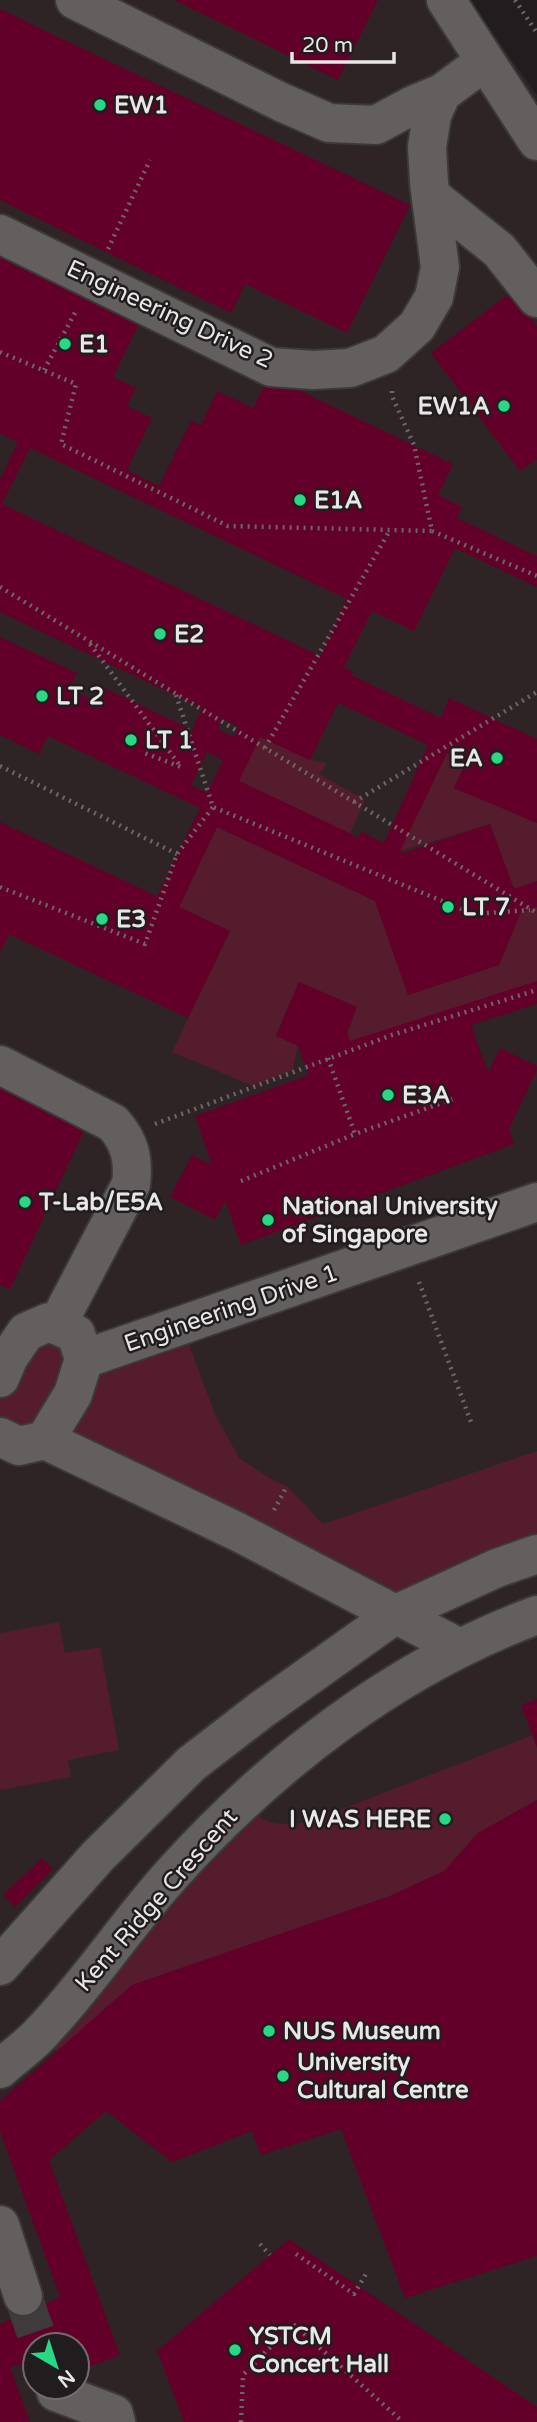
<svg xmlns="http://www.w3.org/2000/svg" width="537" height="2422" font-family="'Varela Round',sans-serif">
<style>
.built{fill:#2e2426;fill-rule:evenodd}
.green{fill:#541c2c}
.building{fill:#630029;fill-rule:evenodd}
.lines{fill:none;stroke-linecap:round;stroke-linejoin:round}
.minor-tunnel{stroke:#3f3b3c;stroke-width:38;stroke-dasharray:38 19;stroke-linecap:butt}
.minor-casing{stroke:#3b3939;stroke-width:42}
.path{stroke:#6b6768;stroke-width:4.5;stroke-dasharray:2 5;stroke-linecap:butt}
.minor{stroke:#635f5f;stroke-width:38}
.poi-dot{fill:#28d885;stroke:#211d1e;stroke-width:2.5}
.labels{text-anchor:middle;stroke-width:5;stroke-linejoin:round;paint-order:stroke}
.poi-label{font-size:24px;font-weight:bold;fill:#e9e6e7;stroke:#211d1e;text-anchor:start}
.street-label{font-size:24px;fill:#e9e6e7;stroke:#211d1e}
</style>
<rect width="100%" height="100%" fill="#211d1e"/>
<!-- built -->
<path class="built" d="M0 0H469L537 95V2422H0ZM35 2345H77V2387H35Z"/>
<!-- green -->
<g class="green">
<polygon points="260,737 310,760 327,763 319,774 365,800 350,834 239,781"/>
<polygon points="447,753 466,762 454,788 537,823 537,881 514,889 490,824 400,851"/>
<polygon points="217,827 375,901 408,995 499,965 521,912 537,907 537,983 350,1041 347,1033 357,1007 299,982 276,1035 298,1046 293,1070 253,1086 172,1052 230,931 179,907"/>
<polygon points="195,1320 190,1347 214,1412 239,1458 276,1482 287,1486 323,1524 537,1451 537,1554 396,1614 0,1437 0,1378 26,1332 84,1358"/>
<polygon points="59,1622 65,1653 100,1647 119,1750 68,1760 71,1777 0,1790 0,1633"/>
<path d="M533 1735 537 1748V1800L478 1833 444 1871 390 1896 132 1985 57 2052 40 2035 252 1810C270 1829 287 1824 309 1822Z"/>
</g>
<!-- building -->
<g class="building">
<polygon points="174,0 378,0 338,80"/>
<polygon points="0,9 410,205 347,333 245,284 231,313 0,200"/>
<path d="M0 242 145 311 113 377 136 388 127 406 152 418 127 470 159 486 191 421 201 425 217 391 253 408 269 376 453 464 438 495 462 507 457 518 537 556V587L455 548 414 631 372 611 344 667 353 672 351 675 441 718 449 698 537 739V823L454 788 466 762 447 753 400 851 403 853 490 824 514 889 537 881V907L521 912 499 965 408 995 375 901 217 827 179 907 230 931 188 1018 9 934 0 953V822L157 896 200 808 48 736 39 754 0 735V637L77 673 69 689 98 703 105 688 188 728 186 730 191 733 202 708 0 612V479L18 442 0 434ZM30 448 347 599 320 656 2 504ZM338 703 428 745 384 843 362 832 358 837 239 781 260 737 310 760ZM222 718 239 727 234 737 218 729ZM207 752 223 760 207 793 191 785Z"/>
<polygon points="511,292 537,326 537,459 520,471 431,353"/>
<polygon points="537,981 537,1004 471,1025 488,1072 500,1048 537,1066 537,1070 509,1129 514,1144 241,1245 225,1201 215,1220 170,1197 192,1155 212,1165 195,1116 309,1075 298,1046 276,1036 299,982 357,1007 347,1033 350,1041"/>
<polygon points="0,1079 89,1120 10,1289 0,1285"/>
<polygon points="537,1699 537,1747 521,1705"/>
<polygon points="537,1800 537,2256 405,2298 341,2129 261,2155 252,2131 172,2162 106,2111 49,2160 120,2355 86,2368 80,2351 77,2351 77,2345 35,2345 35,2361 10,2367 30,2422 0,2422 0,2324 60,2297 0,2131 0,2101 132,1985 390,1896 444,1871 478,1833"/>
<polygon points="42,1858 53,1869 15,1907 3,1895"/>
<polygon points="289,2239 537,2407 537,2422 184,2422 157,2351"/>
</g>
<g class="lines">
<!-- minor-tunnel -->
<polyline class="minor-tunnel" points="23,2296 40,2345"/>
<!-- minor casing -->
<g class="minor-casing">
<g id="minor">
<polyline points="75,0 281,102 329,123 376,125 413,105 442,93"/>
<polyline points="446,0 537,141"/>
<polyline points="431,196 499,250 537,298"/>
<polyline points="0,234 271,367 313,370 350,368 386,354 417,326 434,297 440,267 429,183 427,147 432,115 442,93 484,62"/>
<path d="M0 1065 113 1123C130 1142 134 1159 131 1184L57 1325"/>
<polyline points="84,1359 537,1202"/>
<polyline points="0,1378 9,1357 26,1332 49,1322 76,1334 84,1359 73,1394 45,1440 19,1446 0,1437"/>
<polyline points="45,1440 238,1532 460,1648"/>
<polyline points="0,1966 98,1856 191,1764 261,1710 396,1614 497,1568 537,1554"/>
<path d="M0 2069C13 2057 28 2047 40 2034 88 1984 126 1925 172 1874 272 1763 396 1667 537 1615"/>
<polyline points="0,2225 23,2296"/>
<polyline points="56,2392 114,2414 116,2422"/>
</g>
</g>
<!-- path -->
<g class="path">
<polyline points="515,0 537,33"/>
<polyline points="108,249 150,160"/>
<polyline points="0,352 76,384 61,444 228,526 432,531 414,445 392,396 392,389"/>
<polyline points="44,370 77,309"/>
<polyline points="432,531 537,576"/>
<polyline points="0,587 537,913"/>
<polyline points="90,644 181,767 142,752"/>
<polyline points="176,695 213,807 474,914 530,910"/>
<polyline points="265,748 390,530"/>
<polyline points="0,766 177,854"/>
<polyline points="354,802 537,692"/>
<polyline points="0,887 145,944 177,854 213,807"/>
<polyline points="328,1058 355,1134 453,1099"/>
<polyline points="155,1124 392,1035 537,990"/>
<polyline points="241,1181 355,1134"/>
<polyline points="419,1282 471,1422"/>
<polyline points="274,1510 287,1486"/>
<polyline points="260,2244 270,2255"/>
<polyline points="296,2254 354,2294 366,2274"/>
<polyline points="241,2422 243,2375 293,2324 403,2422"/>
</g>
<!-- minor -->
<use href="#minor" class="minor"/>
</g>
<!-- markers -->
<g class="poi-dot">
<circle cx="100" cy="105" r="7"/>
<circle cx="65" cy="344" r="7"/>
<circle cx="504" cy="406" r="7"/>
<circle cx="300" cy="500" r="7"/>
<circle cx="160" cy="634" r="7"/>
<circle cx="42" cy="696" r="7"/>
<circle cx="131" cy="740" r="7"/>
<circle cx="497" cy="758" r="7"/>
<circle cx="448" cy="907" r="7"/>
<circle cx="102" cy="919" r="7"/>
<circle cx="388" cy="1095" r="7"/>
<circle cx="25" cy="1202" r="7"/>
<circle cx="268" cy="1220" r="7"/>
<circle cx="445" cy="1819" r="7"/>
<circle cx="269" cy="2031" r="7"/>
<circle cx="283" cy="2076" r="7"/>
<circle cx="235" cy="2350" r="7"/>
</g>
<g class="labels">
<!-- poi labels -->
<g class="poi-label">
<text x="114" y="113">EW1</text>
<text x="79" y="352">E1</text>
<text x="490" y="414" text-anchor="end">EW1A</text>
<text x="314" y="508">E1A</text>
<text x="174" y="642">E2</text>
<text x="56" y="704">LT 2</text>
<text x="145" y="748">LT 1</text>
<text x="483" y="766" text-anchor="end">EA</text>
<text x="462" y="915">LT 7</text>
<text x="116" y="927">E3</text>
<text x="402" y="1103">E3A</text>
<text x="39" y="1210">T-Lab/E5A</text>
<text x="282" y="1214">National University<tspan x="282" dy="28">of Singapore</tspan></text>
<text x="431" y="1827" text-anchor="end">I WAS HERE</text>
<text x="283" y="2039">NUS Museum</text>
<text x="297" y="2070">University<tspan x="297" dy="28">Cultural Centre</tspan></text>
<text x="249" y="2344">YSTCM<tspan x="249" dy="28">Concert Hall</tspan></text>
</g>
<!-- street labels -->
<g class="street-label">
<text transform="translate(170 314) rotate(25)" y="8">Engineering Drive 2</text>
<text transform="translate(231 1308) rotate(-19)" y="8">Engineering Drive 1</text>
<text transform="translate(156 1900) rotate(-49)" y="8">Kent Ridge Crescent</text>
</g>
</g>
<!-- north arrow -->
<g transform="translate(56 2366) rotate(141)"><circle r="33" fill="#211d1e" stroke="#716d6e" stroke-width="2"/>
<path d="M0-5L12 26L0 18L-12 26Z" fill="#28d885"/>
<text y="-10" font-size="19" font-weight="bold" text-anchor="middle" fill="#e9e6e7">N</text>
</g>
<!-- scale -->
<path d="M292 52v10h102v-10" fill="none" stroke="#e9e6e7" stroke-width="3.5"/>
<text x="302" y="52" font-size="21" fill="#e9e6e7" stroke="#211d1e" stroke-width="5" paint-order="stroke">20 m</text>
</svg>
